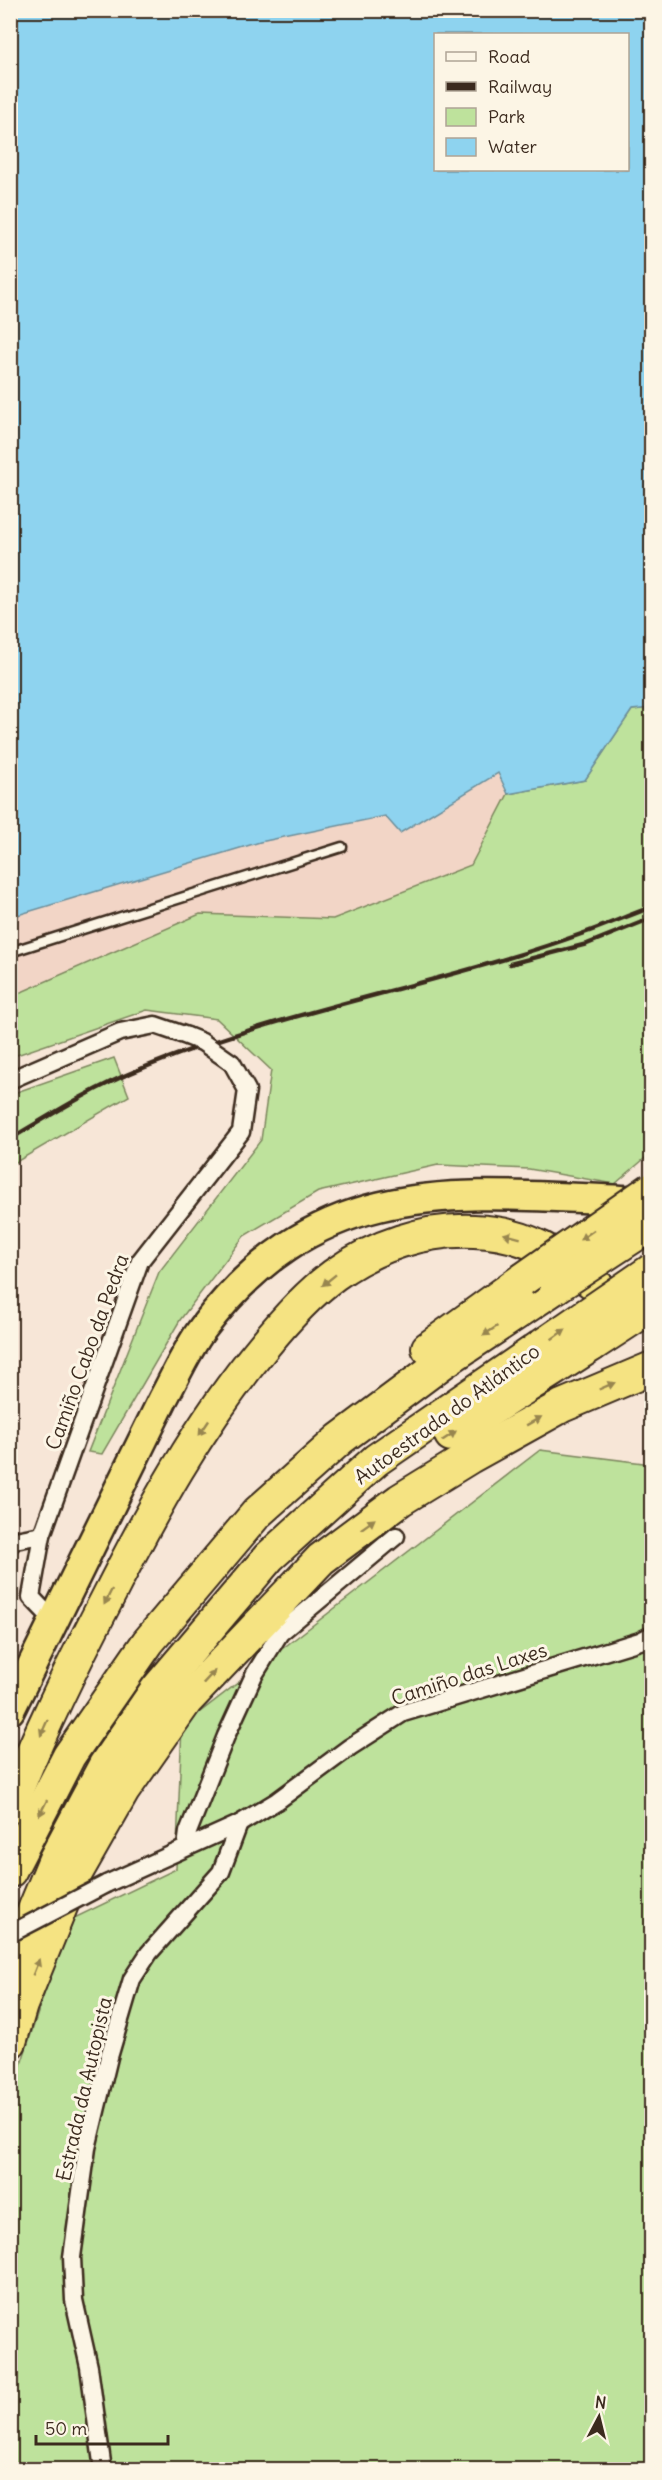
<svg xmlns="http://www.w3.org/2000/svg" width="662" height="2480" font-family="Delius,sans-serif">
<style>
.built{fill:#f2d5c6}
.green{fill:#bee29c;stroke:#7c865d;stroke-width:1.5}
.water{fill:#8ed3ef;stroke:#6d8f9b;stroke-width:1.5;fill-rule:evenodd}
.lines{fill:none;stroke-linecap:round;stroke-linejoin:round}
.service-casing{stroke:#3b2a1e;stroke-width:13}
.minor-casing{stroke:#3b2a1e;stroke-width:21}
.trunk-casing{stroke:#3b2a1e;stroke-width:33}
.motorway-casing{stroke:#3b2a1e;stroke-width:36}
.service{stroke:#fcf5e5;stroke-width:8}
.minor{stroke:#fcf5e5;stroke-width:16}
.trunk{stroke:#f5e382;stroke-width:28}
.motorway{stroke:#f5e382;stroke-width:32}
.rail{stroke:#3b2a1e;stroke-width:4.5}
.minor-bridge-casing{stroke:#3b2a1e;stroke-width:21;stroke-linecap:butt}
.motorway-bridge-casing{stroke:#3b2a1e;stroke-width:36;stroke-linecap:butt}
.minor-bridge{stroke:#fcf5e5;stroke-width:16}
.motorway-bridge{stroke:#f5e382;stroke-width:32}
.oneway{fill:#988650}
.labels{text-anchor:middle;stroke-width:6;stroke-linejoin:round;paint-order:stroke}
.street-label{font-size:20px;fill:#3b2a1e;stroke:#fcf5e5}
</style>
<rect width="100%" height="100%" fill="#f7e6d7"/>
<filter id="ink" filterUnits="userSpaceOnUse"><feTurbulence type="fractalNoise" baseFrequency=".0167" numOctaves="2"/><feDisplacementMap in="SourceGraphic" scale="12" xChannelSelector="R" yChannelSelector="G"/><feConvolveMatrix kernelMatrix="1 2 1 2 8 2 1 2 1" color-interpolation-filters="sRGB"/></filter>
<g filter="url(#ink)">
<!-- built -->
<polygon class="built" points="499,773 508,794 472,865 334,919 11,997 11,917 260,842 385,816 400,833"/>
<!-- green -->
<g class="green">
<polygon points="651,708 651,1153 615,1184 529,1169 438,1165 318,1192 244,1236 180,1320 102,1454 88,1452 159,1272 261,1140 271,1070 217,1019 147,1010 11,1057 10,997 200,914 333,919 471,865 508,794 585,780 632,710"/>
<polygon points="114,1058 129,1096 11,1165 11,1094"/>
<polygon points="540,1450 651,1464 651,2469 11,2470 11,2095 68,1921 176,1869 182,1726"/>
</g>
<!-- water -->
<path class="water" d="M11 10 651 11V708L632 710 585 780 508 794 498 773 400 833 385 816 260 842 11 917ZM436 34H628V170H436Z"/>
<g class="lines">
<!-- service casing -->
<g class="service-casing">
<polyline id="service" points="10,952 342,847"/>
</g>
<!-- minor casing -->
<g class="minor-casing">
<g id="minor">
<polyline points="10,1080 120,1032 155,1025 187,1036"/>
<polyline points="10,1545 15,1540 42,1535"/>
<polyline points="55,1622 31,1597 42,1535 140,1261 241,1132 247,1090 232,1063"/>
<polyline points="186,1847 188,1832 226,1736 254,1675 280,1633 396,1536"/>
<polyline points="106,1884 239,1824 277,1801 350,1747 403,1713 640,1641 652,1635"/>
<polyline points="103,2470 89,2367 74,2300 72,2257 87,2148 109,2057 132,1979 149,1953 221,1872 239,1824"/>
</g>
</g>
<!-- trunk casing -->
<g class="trunk-casing">
<path id="trunk" d="M10 1710 163 1399C176 1375 187 1349 203 1328 325 1166 470 1195 647 1201"/>
</g>
<!-- motorway casing -->
<g class="motorway-casing">
<g id="motorway">
<polyline points="428,1348 522,1280"/>
<polyline points="451,1435 592,1345"/>
<path d="M10 1807C37 1736 71 1668 106 1601 151 1512 199 1424 263 1347 284 1321 307 1295 334 1275 374 1246 424 1229 474 1231 529 1233 557 1255 598 1287 609 1295 621 1308 634 1312"/>
<polyline points="10,1871 69,1756 148,1642 257,1513 340,1439 442,1363 556,1287"/>
<polyline points="10,1968 55,1859 105,1765 157,1689 269,1557 376,1460 585,1316"/>
<polyline points="10,2042 21,2005 71,1882 123,1791 186,1701 321,1559 400,1500 470,1457 562,1406 652,1368"/>
</g>
</g>
<!-- service -->
<use href="#service" class="service"/>
<!-- minor -->
<use href="#minor" class="minor"/>
<!-- trunk -->
<use href="#trunk" class="trunk"/>
<!-- motorway -->
<use href="#motorway" class="motorway"/>
<!-- rail -->
<g class="rail">
<polyline points="510,964 587,944 652,918"/>
<path d="M10 1139C52 1114 93 1088 138 1070 282 1010 438 986 584 933 607 925 629 915 652 907"/>
</g>
<!-- minor-bridge casing -->
<g class="minor-bridge-casing">
<g id="minor-bridge">
<polyline points="187,1036 202,1042 232,1063"/>
<polyline points="10,1934 106,1884"/>
</g>
</g>
<!-- motorway-bridge casing -->
<g class="motorway-bridge-casing">
<g id="motorway-bridge">
<polyline points="522,1280 652,1189"/>
<polyline points="556,1287 652,1224"/>
<polyline points="585,1316 652,1270"/>
<polyline points="592,1345 652,1306"/>
</g>
</g>
<!-- minor-bridge -->
<use href="#minor-bridge" class="minor-bridge"/>
<!-- motorway-bridge -->
<use href="#motorway-bridge" class="motorway-bridge"/>
</g>
<!-- one-way arrows -->
<defs><path id="oneway-solid" d="M-6-.8H1V-3.2L6.5 0L1 3.2V.8H-6Z" transform="scale(1.5)"/></defs>
<g class="oneway">
<use href="#oneway-solid" transform="translate(587 1235) rotate(145)"/>
<use href="#oneway-solid" transform="translate(512 1236) rotate(-165)"/>
<use href="#oneway-solid" transform="translate(329 1280) rotate(141)"/>
<use href="#oneway-solid" transform="translate(490 1331) rotate(146)"/>
<use href="#oneway-solid" transform="translate(559 1334) rotate(-35)"/>
<use href="#oneway-solid" transform="translate(607 1386) rotate(-23)"/>
<use href="#oneway-solid" transform="translate(534 1421) rotate(-29)"/>
<use href="#oneway-solid" transform="translate(204 1428) rotate(124)"/>
<use href="#oneway-solid" transform="translate(449 1436) rotate(-34)"/>
<use href="#oneway-solid" transform="translate(368 1524) rotate(-36)"/>
<use href="#oneway-solid" transform="translate(108 1597) rotate(117)"/>
<use href="#oneway-solid" transform="translate(209 1677) rotate(-47)"/>
<use href="#oneway-solid" transform="translate(44 1728) rotate(114)"/>
<use href="#oneway-solid" transform="translate(43 1808) rotate(117)"/>
<use href="#oneway-solid" transform="translate(36 1967) rotate(-68)"/>
</g>
</g>
<g class="labels">
<!-- street labels -->
<g class="street-label">
<text transform="translate(87 1352) rotate(-70)" y="7">Camiño Cabo da Pedra</text>
<text transform="translate(447 1414) rotate(-36)" y="7">Autoestrada do Atlántico</text>
<text transform="translate(469 1674) rotate(-18)" y="7">Camiño das Laxes</text>
<text transform="translate(84 2089) rotate(-77)" y="7">Estrada da Autopista</text>
</g>
</g>
<!-- margin -->
<rect width="662" height="2480" fill="none" stroke="#fcf5e5" stroke-width="36"/>
<rect x="18" y="18" width="626" height="2444" fill="none" stroke="#3b2a1e" stroke-width="2" filter="url(#ink)"/>
<!-- legend -->
<rect x="434" y="33" width="195" height="138" fill="#fcf5e5" stroke="#afa495" stroke-width="1.5"/>
<rect x="446" y="52" width="30" height="9" fill="#fcf5e5" stroke="#afa495" stroke-width="1.5"/>
<text x="488" y="63" font-size="18" fill="#3b2a1e">Road</text>
<rect x="446" y="82" width="30" height="9" fill="#3b2a1e" stroke="#afa495" stroke-width="1.5"/>
<text x="488" y="93" font-size="18" fill="#3b2a1e">Railway</text>
<rect x="446" y="108" width="30" height="18" fill="#bee29c" stroke="#afa495" stroke-width="1.5"/>
<text x="488" y="123" font-size="18" fill="#3b2a1e">Park</text>
<rect x="446" y="138" width="30" height="18" fill="#8ed3ef" stroke="#afa495" stroke-width="1.5"/>
<text x="488" y="153" font-size="18" fill="#3b2a1e">Water</text>
<!-- north arrow -->
<g transform="translate(599 2417) rotate(7)" stroke="#fcf5e5" stroke-width="4.5" paint-order="stroke">
<path d="M0-4.5L10 22L0 15L-10 22Z" fill="#3b2a1e"/>
<text y="-9" font-size="16" font-weight="bold" text-anchor="middle" fill="#3b2a1e">N</text>
</g>
<!-- scale -->
<path d="M36 2435v9h132v-9" fill="none" stroke="#3b2a1e" stroke-width="3"/>
<text x="45" y="2435" font-size="18" fill="#3b2a1e" stroke="#fcf5e5" stroke-width="4.5" paint-order="stroke">50 m</text>
</svg>
